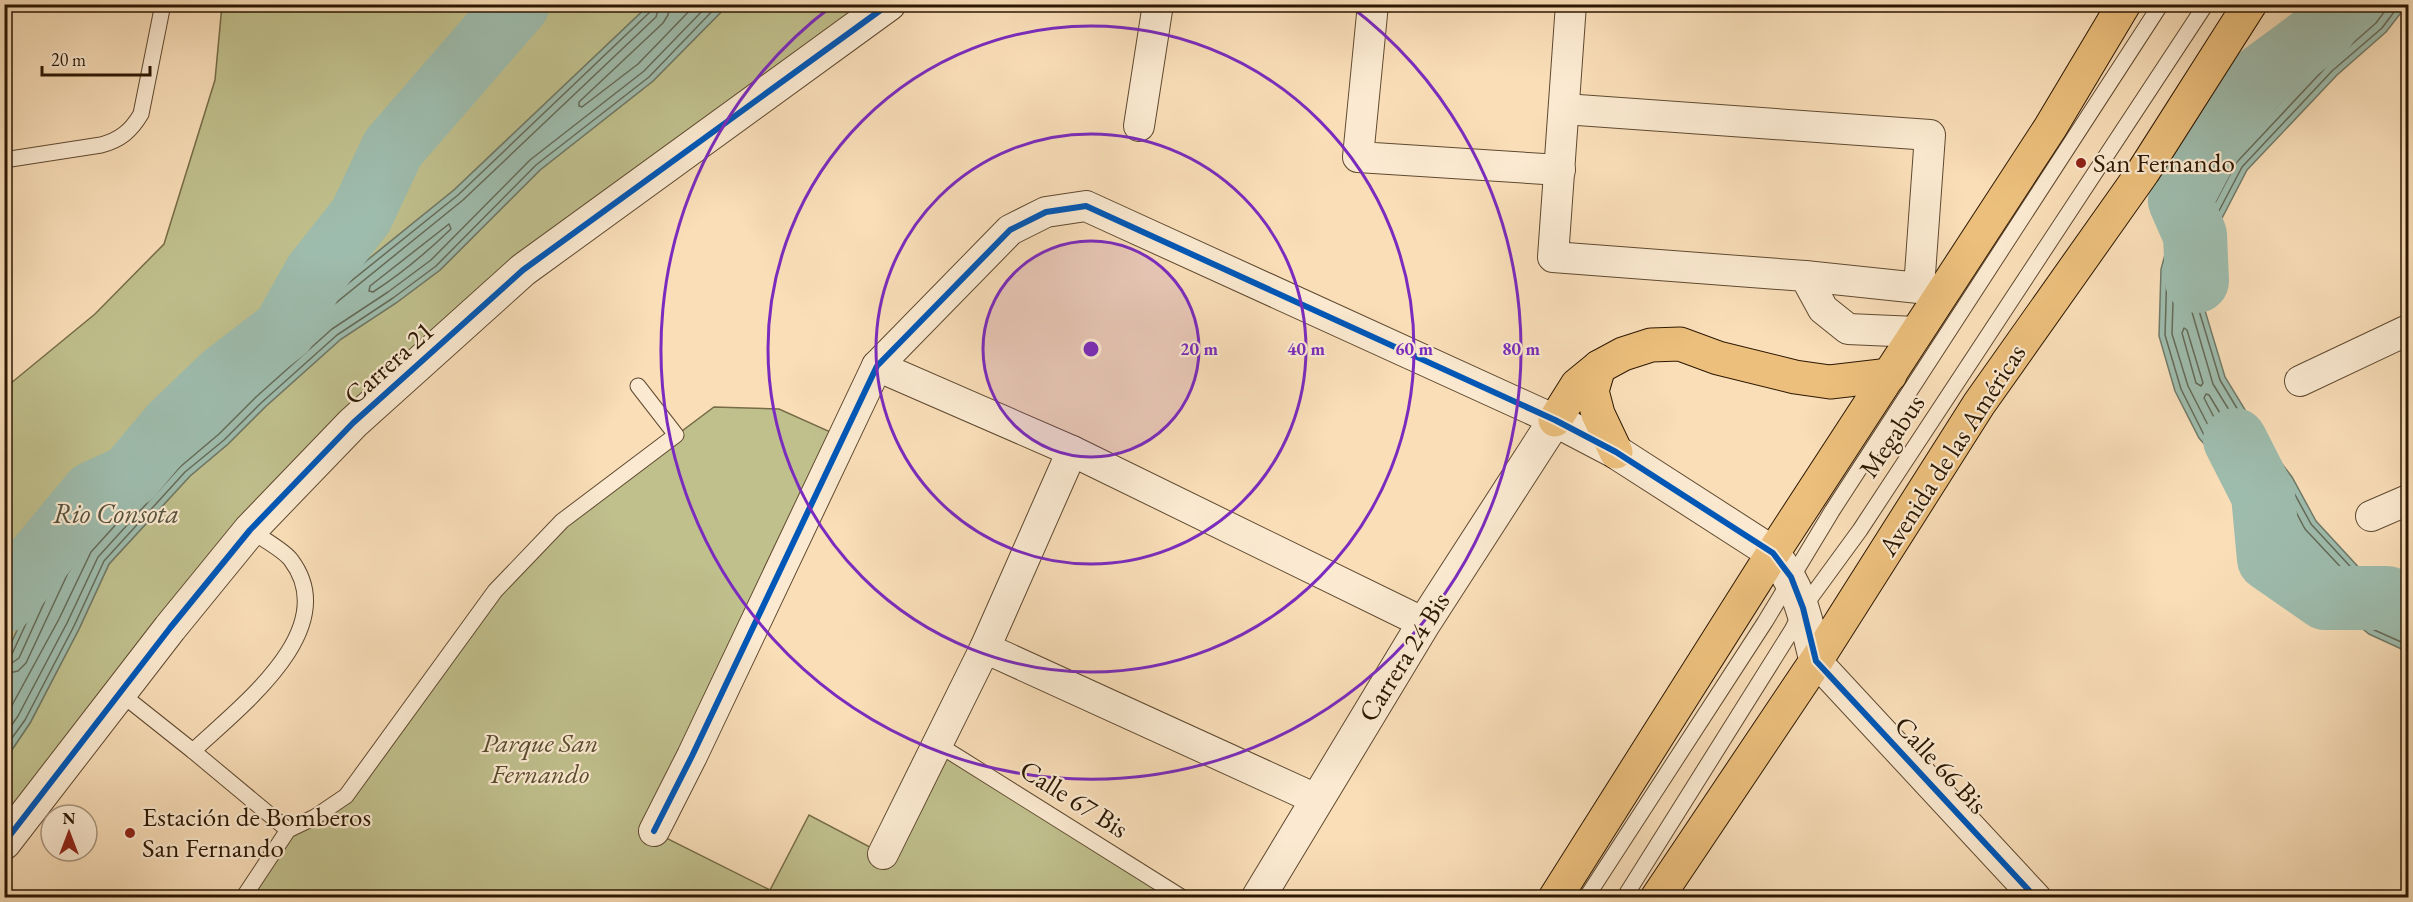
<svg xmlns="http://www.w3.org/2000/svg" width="2413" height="902" font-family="'EB Garamond',serif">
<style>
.green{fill:#c0c08d;stroke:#766c48;stroke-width:1.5}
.water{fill:#9ebcad;stroke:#707a69;stroke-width:1.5}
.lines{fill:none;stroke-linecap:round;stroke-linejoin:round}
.shore{stroke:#656a58;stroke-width:1.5}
.river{stroke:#9ebcad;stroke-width:64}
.service-casing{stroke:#5f4930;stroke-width:17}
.minor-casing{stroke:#5f4930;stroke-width:32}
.tertiary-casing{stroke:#5f4930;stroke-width:35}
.primary-casing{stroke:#2c1702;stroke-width:35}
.service{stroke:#fbead1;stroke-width:15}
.minor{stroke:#fbead1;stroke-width:30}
.tertiary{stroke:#fbead1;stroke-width:33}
.primary{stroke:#ecbf7c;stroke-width:33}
.cycleway-casing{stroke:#fbead1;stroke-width:10}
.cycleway{stroke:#0057b8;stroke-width:6}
.ring{fill:none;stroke:#7b2cbf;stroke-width:3}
.poi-dot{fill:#8f2418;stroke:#fbead1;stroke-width:2}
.labels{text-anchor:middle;stroke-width:4.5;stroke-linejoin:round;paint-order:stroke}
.poi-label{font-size:27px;fill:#2c1702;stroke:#fbead1;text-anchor:start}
.street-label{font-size:27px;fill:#2c1702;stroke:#fbead1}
.park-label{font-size:27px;font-style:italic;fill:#584a2c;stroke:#fbead1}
.water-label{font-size:28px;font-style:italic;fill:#54513e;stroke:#fbead1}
.centre{fill:#7b2cbf;stroke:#fbead1;stroke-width:3}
.ring-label{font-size:18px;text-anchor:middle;font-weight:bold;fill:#7b2cbf;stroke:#fbead1;stroke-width:4.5;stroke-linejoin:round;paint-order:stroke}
</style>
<rect width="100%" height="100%" fill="#f9deb8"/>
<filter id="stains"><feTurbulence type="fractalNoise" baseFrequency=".00333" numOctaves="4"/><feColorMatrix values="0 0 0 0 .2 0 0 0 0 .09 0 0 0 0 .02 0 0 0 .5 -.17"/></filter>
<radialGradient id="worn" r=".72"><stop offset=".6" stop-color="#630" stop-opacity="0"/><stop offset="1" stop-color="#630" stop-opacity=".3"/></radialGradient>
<!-- green -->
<g class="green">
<polygon points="222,5 649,5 454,190 223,377 172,426 48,562 5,657 5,388 95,314 164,244 215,80"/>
<polygon points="728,5 889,5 353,423 5,843 5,760 30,723 79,629 109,564 190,476 228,444 265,407 341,339 396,303 440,270 540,170 653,81"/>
<polygon points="714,407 779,409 844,438 654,832 770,890 809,815 883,854 939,745 1183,898 243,898 288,830 346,796 495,591 562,521"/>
</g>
<!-- water -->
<g class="water">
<polygon points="649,5 728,5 653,81 540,170 440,270 396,303 341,339 265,407 228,444 190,476 109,564 79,629 30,723 5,760 5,657 48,562 93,493 172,426 223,377 454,190"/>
<polygon points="2342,5 2407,5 2386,32 2337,75 2247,170 2205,251 2200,294 2225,377 2261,436 2292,477 2316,521 2387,598 2408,606 2408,652 2369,634 2325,598 2295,564 2232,476 2199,438 2175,391 2159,336 2161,269 2180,201 2192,175 2263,75 2321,32"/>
</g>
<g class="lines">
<!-- shore -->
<g class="shore">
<polyline points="669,4 668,15 663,23 579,102 579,106 582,107 638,64 696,4"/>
<polyline points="2346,4 2345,10 2325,37 2267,80 2197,178 2185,203 2167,269 2165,335 2181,389 2204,435 2237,473 2299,560 2329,594 2372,629 2408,645"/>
<polyline points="2354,4 2351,14 2331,42 2272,85 2203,182 2192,206 2174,271 2172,334 2188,386 2211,431 2243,468 2305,555 2335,588 2376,622 2408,637"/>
<polyline points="2390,4 2376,23 2327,66 2236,163 2192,247 2187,295 2213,384 2250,444 2281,484 2305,529 2379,608 2408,618"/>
<polyline points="2400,4 2382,28 2332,71 2242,167 2199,249 2194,294 2220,380 2256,440 2287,480 2311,524 2383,602 2408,611"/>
<polygon points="2291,83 2294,84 2294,87 2273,110 2269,110 2268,106 2279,91"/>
<path d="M449 224 451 229C427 252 401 274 373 292L369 291 370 286Z"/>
<polygon points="2184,328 2187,330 2203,383 2201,386 2196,383 2182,333"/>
<polygon points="242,390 245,392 245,395 203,436 199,435 199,431"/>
<polygon points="2206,394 2209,395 2232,433 2231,437 2228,437 2218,425 2204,398"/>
<polyline points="4,657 12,654 53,565 98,497 176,431 227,381 458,195 651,11 653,4"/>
<polyline points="4,665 12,663 19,658 60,568 103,502 181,436 232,387 463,200 656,17 660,4"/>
<polyline points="4,674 18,671 26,663 68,573 110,509 163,464 166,464 167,468 91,552 59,619 4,720"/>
<polyline points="4,736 18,716 67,623 98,557 180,467 219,434 256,397 332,329 388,292 431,260 530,160 644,71 709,4"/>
<polyline points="4,749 25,720 74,626 104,561 185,472 224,440 261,403 337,335 393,298 436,266 536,165 649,77 719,4"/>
</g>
<!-- river -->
<g class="river">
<polyline points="2197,281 2195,235 2180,201 2224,117 2263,75 2321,32 2342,4"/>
<polyline points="2235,440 2263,495 2269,559 2325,598 2387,598 2408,606"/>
<polyline points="4,601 93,493 130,476 172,426 223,377 284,330 316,273 361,216 393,148 518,4"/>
</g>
<!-- service casing -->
<g class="service-casing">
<g id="service">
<path d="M4 160 101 145C120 140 131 131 141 114L163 4"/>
<polyline points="120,693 193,751 288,830"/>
<polyline points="939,745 1183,898"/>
<path d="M193 751C238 708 344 630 291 560 284 550 261 538 250 530"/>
<polyline points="243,898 288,830 315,817 346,796 495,591 562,521 676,435 638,386"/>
<polyline points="1586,898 1765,622 1832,511 2161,4"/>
<polyline points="1624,898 1792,630 1803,608 1860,530 2206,4"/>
</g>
</g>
<!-- minor casing -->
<g class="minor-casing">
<g id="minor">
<polyline points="1373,4 1358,157 1560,170"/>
<polyline points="1571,4 1553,257 1805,276 1823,309 1848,329 1916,332"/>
<polyline points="1564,109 1930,135 1919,288 1805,276"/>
<polyline points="1139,126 1158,4"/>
<polyline points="877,366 1072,451 1424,623"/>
<polyline points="2300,381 2408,330"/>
<polyline points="2371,516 2408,500"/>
<polyline points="985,648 1316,799"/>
<polyline points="1816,661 2036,898"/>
<polyline points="654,831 692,756 877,366 1010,230 1046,212 1086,206 1555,420"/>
<polyline points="883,854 985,648 1072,451"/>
</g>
</g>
<!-- tertiary casing -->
<g class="tertiary-casing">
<g id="tertiary">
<polyline points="4,843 170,628 250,530 353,423 523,270 889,4"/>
<path d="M1258 898 1424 623 1555 420 1616 452 1773 553C1801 591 1805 616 1816 661"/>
</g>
</g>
<!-- primary casing -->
<g class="primary-casing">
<g id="primary">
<polyline points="1599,367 1592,391 1598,414 1616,452"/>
<polyline points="1555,420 1577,385 1599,367 1623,354 1651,345 1680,344 1718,358 1795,377 1830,382 1890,375"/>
<polyline points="1555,898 1773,553 2050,128 2124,4"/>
<polyline points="1657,898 1816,661 1979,404 2143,172 2250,4"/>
</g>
</g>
<!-- service -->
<use href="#service" class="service"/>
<!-- minor -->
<use href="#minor" class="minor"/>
<!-- tertiary -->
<use href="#tertiary" class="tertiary"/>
<!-- primary -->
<use href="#primary" class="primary"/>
<!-- cycleway casing -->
<g class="cycleway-casing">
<g id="cycleway">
<polyline points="654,831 692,756 877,366 1010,230 1046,212 1086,206 1555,420 1616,452 1773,553 1791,577 1803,608 1816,661 2036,898"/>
<polyline points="4,843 170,628 250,530 353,423 523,270 889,4"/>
</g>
</g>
<!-- cycleway -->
<use href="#cycleway" class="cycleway"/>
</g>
<!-- distance rings -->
<circle cx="1091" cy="349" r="108" fill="#7b2cbf" fill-opacity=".12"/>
<g class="ring">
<circle cx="1091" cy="349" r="108"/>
<circle cx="1091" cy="349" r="215"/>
<circle cx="1091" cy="349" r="323"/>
<path d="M1350 6A430 430 0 1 1 832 6"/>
</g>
<!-- markers -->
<g class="poi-dot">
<circle cx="2081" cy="163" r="6"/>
<circle cx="130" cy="833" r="6"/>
</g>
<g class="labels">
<!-- poi labels -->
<g class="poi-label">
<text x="2093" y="172">San Fernando</text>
<text x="142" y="826">Estación de Bomberos<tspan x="142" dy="31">San Fernando</tspan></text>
</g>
<!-- street labels -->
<g class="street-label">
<text transform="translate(389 363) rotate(-42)" y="9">Carrera 21</text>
<text transform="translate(1892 436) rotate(-56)" y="9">Megabus</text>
<text transform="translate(1952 450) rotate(-57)" y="9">Avenida de las Américas</text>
<text transform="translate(1404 657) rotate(-58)" y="9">Carrera 24 Bis</text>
<text transform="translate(1941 765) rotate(47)" y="9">Calle 66 Bis</text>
<text transform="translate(1074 799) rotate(32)" y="9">Calle 67 Bis</text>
</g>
<!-- park labels -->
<g class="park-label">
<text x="540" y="752">Parque San<tspan x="540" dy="31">Fernando</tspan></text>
</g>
<!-- water labels -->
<g class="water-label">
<text x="116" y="523">Rio Consota</text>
</g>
</g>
<circle cx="1091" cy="349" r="9" class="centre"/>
<g class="ring-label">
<text x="1199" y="355">20 m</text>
<text x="1306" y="355">40 m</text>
<text x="1414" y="355">60 m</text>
<text x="1521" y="355">80 m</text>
</g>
<!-- margin -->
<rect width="2413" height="902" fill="none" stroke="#f9deb8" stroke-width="24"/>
<rect x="6" y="6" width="2401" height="890" fill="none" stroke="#2c1702" stroke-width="3"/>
<rect x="12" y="12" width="2389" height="878" fill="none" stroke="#2c1702" stroke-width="1.5"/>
<!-- north arrow -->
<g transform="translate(69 833)"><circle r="28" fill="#fbead1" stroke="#a8967e" stroke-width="1.5"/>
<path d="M0-4.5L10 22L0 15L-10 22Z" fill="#8f2418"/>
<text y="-9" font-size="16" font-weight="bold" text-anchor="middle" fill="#2c1702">N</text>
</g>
<!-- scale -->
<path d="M42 66v9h108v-9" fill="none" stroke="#2c1702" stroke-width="3"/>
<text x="51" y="66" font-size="18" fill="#2c1702" stroke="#fbead1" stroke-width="4.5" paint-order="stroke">20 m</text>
<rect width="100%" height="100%" filter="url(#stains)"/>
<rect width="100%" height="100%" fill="url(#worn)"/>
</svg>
